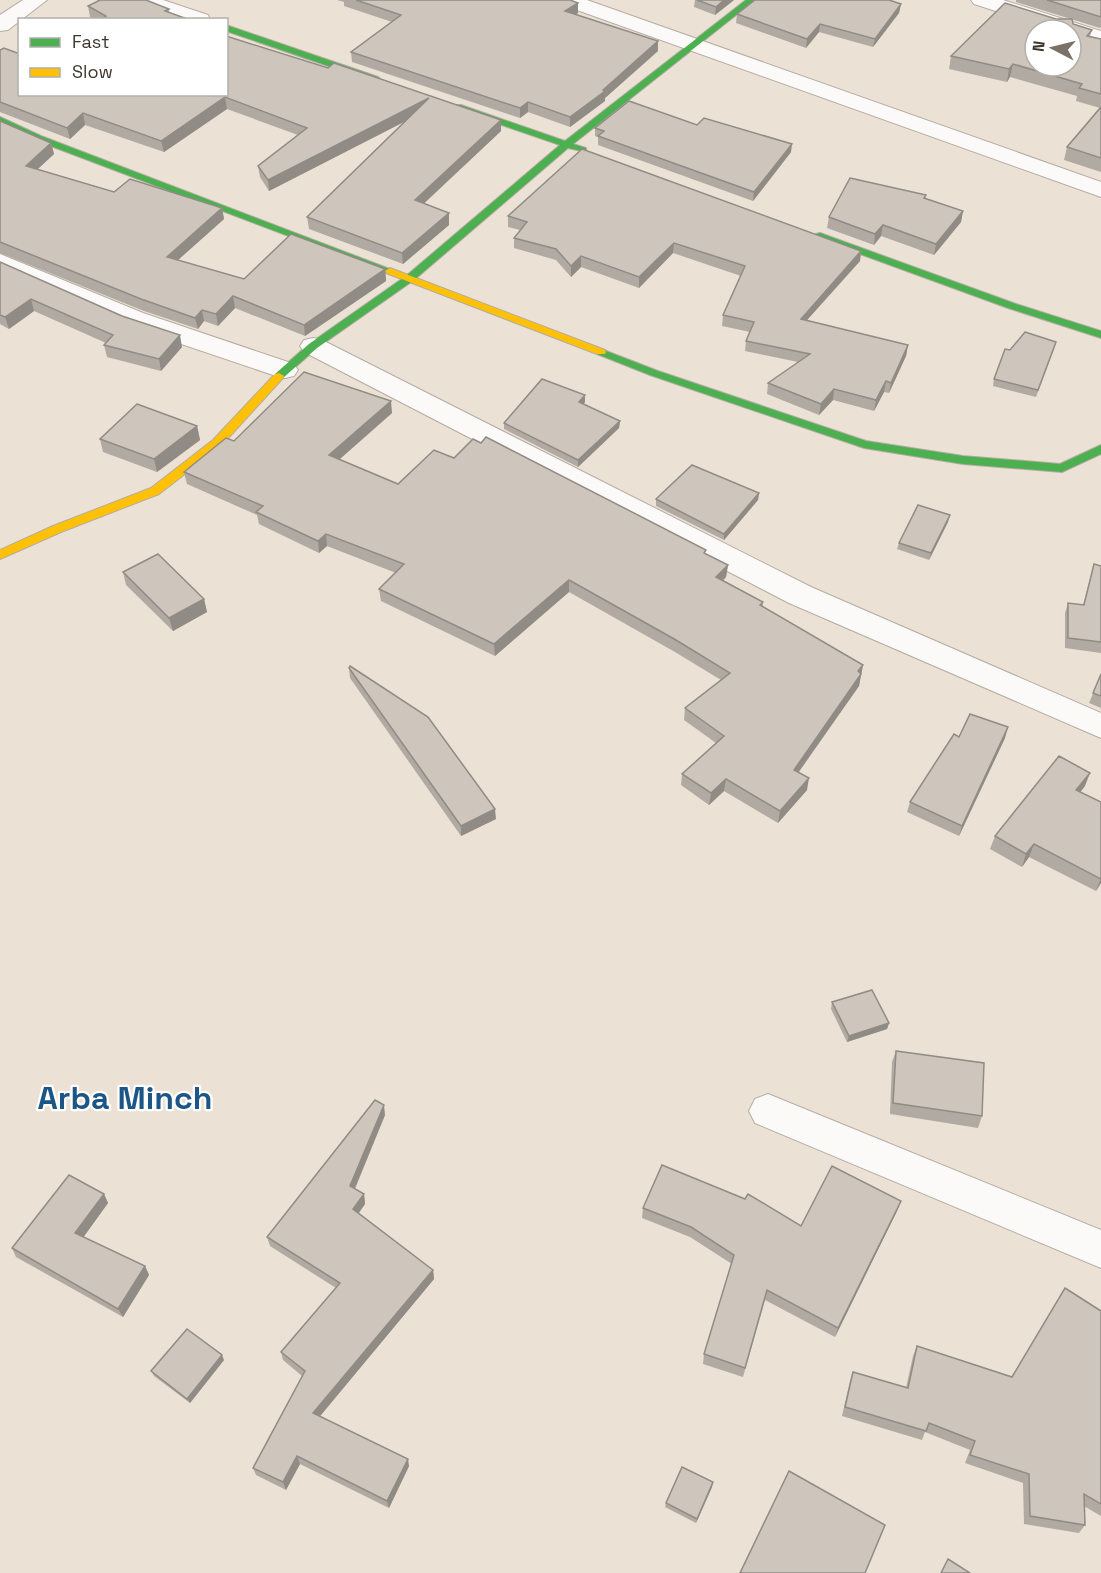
<svg xmlns="http://www.w3.org/2000/svg" width="1101" height="1573" font-family="'Space Grotesk',sans-serif">
<style>
.lines{fill:none;stroke-linecap:round;stroke-linejoin:round}
.street-casing{stroke:#b4aca3;stroke-width:2}
.fast-casing{stroke:#b4aca3;stroke-width:2}
.slow-casing{stroke:#b4aca3;stroke-width:2}
.street{fill:#fcfaf9;fill-rule:evenodd}
.fast{fill:#4caf50;fill-rule:evenodd}
.slow{fill:#ffc107;fill-rule:evenodd}
.wall{fill:#b1aaa2}
.shaded-wall{fill:#908b84}
.building{fill:#cec6bc;stroke:#908b84;stroke-width:1.5;fill-rule:evenodd}
.labels{text-anchor:middle;stroke-width:4.5;stroke-linejoin:round;paint-order:stroke}
.town-label{font-size:32px;font-weight:bold;fill:#1c5687;stroke:#fff}
</style>
<rect width="100%" height="100%" fill="#ece1d5"/>
<g class="lines">
<!-- street casing -->
<g class="street-casing">
<g id="street">
<polygon points="23,0 47,0 8,30 0,31 0,15"/>
<polygon points="133,0 163,0 208,15 210,20 178,20 136,4"/>
<polygon points="557,0 587,0 1101,182 1101,197 560,4"/>
<polygon points="971,0 1003,0 1101,31 1101,44 1071,35 1071,30 1054,30 974,4"/>
<polygon points="0,254 143,313 294,364 298,370 294,376 285,378 276,376 125,325 0,270"/>
<polygon points="313,338 322,340 811,587 1101,713 1101,738 789,603 304,352 300,346 304,340"/>
<polygon points="768,1094 1101,1230 1101,1268 755,1123 749,1111 755,1099"/>
</g>
</g>
<!-- fast casing -->
<g class="fast-casing">
<g id="fast">
<polygon points="746,0 755,0 573,144 586,148 586,152 568,148 414,280 317,348 283,378 275,378 275,374 309,344 406,276 560,145 455,109 455,105 461,105 565,141"/>
<polygon points="226,25 378,77 380,79 372,81 226,31"/>
<polygon points="0,117 41,136 395,271 394,273 386,273 35,140 0,124"/>
<polygon points="820,233 1016,304 1101,331 1101,338 1008,308 816,238 816,234"/>
<polygon points="601,349 658,371 866,441 963,456 1060,464 1101,445 1101,454 1062,472 963,464 864,448 650,375 597,354 597,350"/>
</g>
</g>
<!-- slow casing -->
<g class="slow-casing">
<g id="slow">
<polygon points="390,268 605,350 606,352 605,354 597,354 386,273 385,271"/>
<polygon points="279,373 284,376 283,378 221,446 159,494 61,532 0,559 0,550 53,526 151,488 213,440 275,374"/>
</g>
</g>
<!-- street -->
<use href="#street" class="street"/>
<!-- fast -->
<use href="#fast" class="fast"/>
<!-- slow -->
<use href="#slow" class="slow"/>
</g>
<!-- wall -->
<g class="wall">
<polygon points="337,0 570,0 578,3 578,13 575,15 658,41 658,51 605,98 605,101 570,127 528,112 520,118 352,62 351,52 392,22 344,6 344,2"/>
<polygon points="695,0 734,0 715,15 694,7"/>
<polygon points="1016,0 1101,0 1101,27 1100,28 1016,2"/>
<polygon points="901,4 899,13 873,47 819,32 806,48 736,23 737,14"/>
<polygon points="88,6 169,9 169,12 190,20 95,20 90,17"/>
<polygon points="1092,30 1090,36 1101,39 1101,172 1064,160 1067,147 1100,108 1076,101 1077,96 1010,77 1007,82 949,69 951,56"/>
<polygon points="0,50 20,94 328,68 501,120 501,131 424,203 449,225 403,264 309,229 307,217 404,122 269,191 260,177 258,166 298,135 227,109 164,152 85,125 70,139 0,112"/>
<polygon points="0,121 51,143 54,154 38,169 114,192 222,208 224,219 178,260 244,279 385,269 386,281 305,336 235,308 218,326 204,321 198,329 144,311 0,253"/>
<polygon points="697,125 791,152 753,201 598,145 598,137 595,136 595,128"/>
<polygon points="926,195 925,199 963,211 961,222 934,255 881,236 874,245 827,228 829,217"/>
<polygon points="508,216 861,251 860,261 807,320 908,345 906,356 889,393 884,392 874,411 833,400 819,415 767,394 768,383 798,362 745,351 746,341 750,332 722,326 723,315 741,276 673,253 639,288 581,267 571,277 556,260 514,248 514,238 520,230 508,227"/>
<polygon points="0,262 182,347 161,371 107,357 104,345 106,343 34,311 9,329 0,324"/>
<polygon points="1054,349 1036,397 993,386 994,379 1010,350"/>
<polygon points="585,395 585,402 583,404 620,421 619,428 578,467 504,429 504,423"/>
<polygon points="392,413 339,459 398,484 706,554 728,565 726,577 723,580 763,602 763,607 863,665 859,686 799,772 807,790 778,823 724,791 709,805 681,785 682,774 716,743 684,720 685,708 721,680 675,652 569,592 495,656 381,601 379,589 396,573 327,546 319,553 259,524 257,515 187,484 184,472 234,441"/>
<polygon points="197,426 200,440 157,472 103,452 100,439"/>
<polygon points="759,493 758,500 724,540 656,506 656,499"/>
<polygon points="948,522 929,560 897,549 899,543"/>
<polygon points="1094,564 1101,566 1101,653 1065,648 1065,613 1068,603 1083,605"/>
<polygon points="123,572 204,599 207,612 173,631 126,585"/>
<polygon points="349,668 496,819 461,836 350,678"/>
<polygon points="1101,674 1101,708 1089,703"/>
<polygon points="959,737 1005,738 959,836 907,812 910,802"/>
<polygon points="1085,786 1080,792 1101,802 1101,883 1096,891 1029,857 1022,867 990,849 995,836"/>
<polygon points="832,1002 889,1023 887,1029 847,1042 831,1009"/>
<polygon points="896,1051 982,1116 978,1128 890,1114 892,1062"/>
<polygon points="385,1115 355,1189 364,1194 365,1204 359,1213 433,1270 434,1279 320,1416 409,1466 389,1508 300,1464 286,1490 256,1475 253,1468 302,1376 283,1360 281,1352 336,1288 270,1246 267,1237"/>
<polygon points="104,1194 108,1203 83,1237 145,1266 149,1275 123,1317 16,1257 12,1248"/>
<polygon points="643,1208 801,1226 897,1211 835,1337 765,1300 743,1377 703,1364 704,1354 732,1264 690,1237 642,1218"/>
<polygon points="1101,1311 1101,1516 1084,1506 1085,1525 1079,1533 1024,1524 1023,1483 965,1463 970,1450 925,1432 922,1440 842,1416 850,1381 853,1372 906,1388 913,1356 917,1346 1012,1377"/>
<polygon points="224,1360 190,1403 154,1376 151,1371"/>
<polygon points="712,1487 696,1523 665,1507 666,1503"/>
</g>
<!-- shaded-wall -->
<g class="shaded-wall">
<polygon points="724,0 734,0 715,15 716,7"/>
<polygon points="578,3 578,13 565,21 565,11"/>
<polygon points="901,4 899,13 873,47 875,39"/>
<polygon points="820,24 819,32 806,48 807,39"/>
<polygon points="658,41 658,51 605,98 605,101 570,127 570,117 603,90"/>
<polygon points="1013,64 1010,77 1007,82 1009,69"/>
<polygon points="225,97 227,109 164,152 161,141"/>
<polygon points="429,98 429,109 269,191 268,180"/>
<polygon points="528,102 528,112 520,118 520,108"/>
<polygon points="83,113 85,125 70,139 67,128"/>
<polygon points="501,120 501,131 416,211 415,200"/>
<polygon points="51,143 54,154 29,177 26,166"/>
<polygon points="792,144 791,152 753,201 754,192"/>
<polygon points="222,208 224,219 169,268 167,257"/>
<polygon points="963,211 961,222 934,255 936,244"/>
<polygon points="449,213 449,225 403,264 402,253"/>
<polygon points="883,225 881,236 874,245 875,234"/>
<polygon points="674,243 673,253 639,288 639,277"/>
<polygon points="861,251 860,261 799,329 801,319"/>
<polygon points="581,256 581,267 571,277 571,266"/>
<polygon points="385,269 386,281 305,336 304,325"/>
<polygon points="233,296 235,308 218,326 216,314"/>
<polygon points="31,299 34,311 9,329 5,317"/>
<polygon points="202,310 204,321 198,329 195,318"/>
<polygon points="180,335 182,347 161,371 159,359"/>
<polygon points="908,345 906,356 889,393 891,383"/>
<polygon points="886,381 884,392 874,411 876,400"/>
<polygon points="834,389 833,400 819,415 821,404"/>
<polygon points="585,395 585,402 579,409 579,402"/>
<polygon points="391,401 392,413 331,467 329,455"/>
<polygon points="620,421 619,428 578,467 578,460"/>
<polygon points="197,426 200,440 157,472 154,459"/>
<polygon points="759,493 758,500 724,540 724,534"/>
<polygon points="950,515 948,522 929,560 931,553"/>
<polygon points="326,534 327,546 319,553 318,541"/>
<polygon points="728,565 726,577 715,589 716,577"/>
<polygon points="569,580 569,592 495,656 494,644"/>
<polygon points="204,599 207,612 173,631 169,618"/>
<polygon points="863,665 859,686 792,781 794,770 858,671"/>
<polygon points="1008,727 1005,738 959,836 962,826"/>
<polygon points="1090,773 1085,786 1072,803 1076,790"/>
<polygon points="809,778 807,790 778,823 780,811"/>
<polygon points="726,779 724,791 709,805 711,793"/>
<polygon points="495,809 496,819 461,836 461,826"/>
<polygon points="1034,844 1029,857 1022,867 1026,854"/>
<polygon points="1101,878 1101,883 1096,891"/>
<polygon points="889,1023 887,1029 847,1042 849,1036"/>
<polygon points="384,1105 385,1115 352,1195 350,1186"/>
<polygon points="104,1194 108,1203 80,1242 75,1233"/>
<polygon points="364,1194 365,1204 355,1218 353,1209"/>
<polygon points="901,1201 897,1211 835,1337 838,1328"/>
<polygon points="145,1266 149,1275 123,1317 118,1309"/>
<polygon points="433,1270 434,1279 316,1421 313,1413"/>
<polygon points="222,1355 224,1360 190,1403 187,1399"/>
<polygon points="297,1456 300,1464 286,1490 283,1482"/>
<polygon points="408,1459 409,1466 389,1508 387,1501"/>
<polygon points="713,1482 712,1487 696,1523 697,1519"/>
</g>
<!-- building -->
<g class="building">
<polygon points="100,0 146,0 169,9 165,11 190,20 101,20 106,16 88,6"/>
<polygon points="356,0 570,0 578,3 565,11 658,41 603,90 605,91 570,117 528,102 520,108 351,52 401,15"/>
<polygon points="697,0 724,0 716,7"/>
<polygon points="755,0 889,0 901,4 875,39 820,24 807,39 737,14"/>
<polygon points="1047,0 1101,0 1101,17"/>
<path d="M1005 3 1056 19H1072L1073 24 1092 30 1087 36 1101 39V94L1079 88 1082 84 1013 64 1009 69 951 56ZM1035 30H1071V66H1035Z"/>
<polygon points="226,36 328,68 334,63 501,120 415,200 449,213 402,253 307,217 429,98 268,180 258,166 307,128 225,97 161,141 83,113 67,128 0,102 0,50 4,48 20,54 20,94 226,94"/>
<polygon points="629,101 697,125 704,118 792,144 754,192 598,136 604,131 595,128"/>
<polygon points="1101,107 1101,158 1067,147"/>
<polygon points="0,121 51,143 26,166 114,192 130,179 222,208 167,257 244,279 291,234 385,269 304,325 233,296 216,314 202,310 195,318 141,299 0,242"/>
<polygon points="582,149 861,251 801,319 908,345 891,383 886,381 876,400 834,389 821,404 768,383 810,354 746,341 754,322 723,315 745,266 674,243 639,277 581,256 571,266 556,249 514,238 527,222 508,216"/>
<polygon points="850,178 926,195 924,198 963,211 936,244 883,225 875,234 829,217"/>
<polygon points="0,262 122,316 180,335 159,359 104,345 113,335 31,299 5,317 0,315"/>
<polygon points="1025,332 1056,342 1038,390 994,379 1005,349 1010,350"/>
<polygon points="304,372 391,401 329,455 398,484 434,450 454,458 473,439 481,443 486,437 706,550 704,553 728,565 716,577 763,602 760,605 863,665 858,671 861,674 794,770 809,778 780,811 726,779 711,793 682,774 724,736 685,708 730,673 676,640 569,580 494,644 379,589 404,564 326,534 318,541 256,512 263,506 184,472 226,438 234,441"/>
<polygon points="542,379 585,395 579,402 620,421 578,460 504,423"/>
<polygon points="137,404 197,426 154,459 100,439"/>
<polygon points="692,465 759,493 724,534 656,499"/>
<polygon points="918,505 950,515 931,553 899,543"/>
<polygon points="158,554 204,599 169,618 123,572"/>
<polygon points="1094,564 1101,566 1101,642 1068,638 1068,603 1084,605"/>
<polygon points="350,666 428,717 495,809 461,826 349,668"/>
<polygon points="1101,674 1101,696 1093,693"/>
<polygon points="970,714 1008,727 962,826 910,802 954,734 959,737"/>
<polygon points="1059,756 1090,773 1076,790 1101,802 1101,879 1034,844 1026,854 995,836"/>
<polygon points="872,990 889,1023 849,1036 832,1002"/>
<polygon points="896,1051 984,1063 982,1116 893,1103"/>
<polygon points="375,1100 384,1105 350,1186 364,1194 353,1209 433,1270 313,1413 408,1459 387,1501 297,1456 283,1482 253,1468 305,1371 281,1352 340,1283 267,1237"/>
<polygon points="662,1165 745,1199 748,1194 801,1226 832,1166 901,1201 838,1328 767,1290 745,1368 704,1354 734,1255 691,1227 643,1208"/>
<polygon points="69,1175 104,1194 75,1233 145,1266 118,1309 12,1248"/>
<polygon points="1065,1288 1101,1311 1101,1504 1084,1494 1085,1525 1030,1516 1029,1474 970,1455 975,1441 929,1423 926,1431 845,1407 853,1372 908,1388 917,1346 1012,1377"/>
<polygon points="187,1329 222,1355 187,1399 151,1371"/>
<polygon points="682,1467 713,1482 697,1519 666,1503"/>
<polygon points="789,1471 885,1525 865,1573 740,1573"/>
<polygon points="948,1559 970,1573 941,1573"/>
</g>
<g class="labels">
<!-- town labels -->
<g class="town-label">
<text x="125" y="1109">Arba Minch</text>
</g>
</g>
<!-- legend -->
<rect x="18" y="18" width="210" height="78" fill="#ffffff" stroke="#b1afab" stroke-width="1.5"/>
<rect x="30" y="38" width="30" height="9" fill="#4caf50" stroke="#b1afab" stroke-width="1.5"/>
<text x="72" y="48" font-size="18" fill="#3d362d">Fast</text>
<rect x="30" y="68" width="30" height="9" fill="#ffc107" stroke="#b1afab" stroke-width="1.5"/>
<text x="72" y="78" font-size="18" fill="#3d362d">Slow</text>
<!-- north arrow -->
<g transform="translate(1053 48) rotate(277)"><circle r="28" fill="#ffffff" stroke="#b1afab" stroke-width="1.5"/>
<path d="M0-4.5L10 22L0 15L-10 22Z" fill="#7a7268"/>
<text y="-9" font-size="16" font-weight="bold" text-anchor="middle" fill="#3d362d">N</text>
</g>
</svg>
